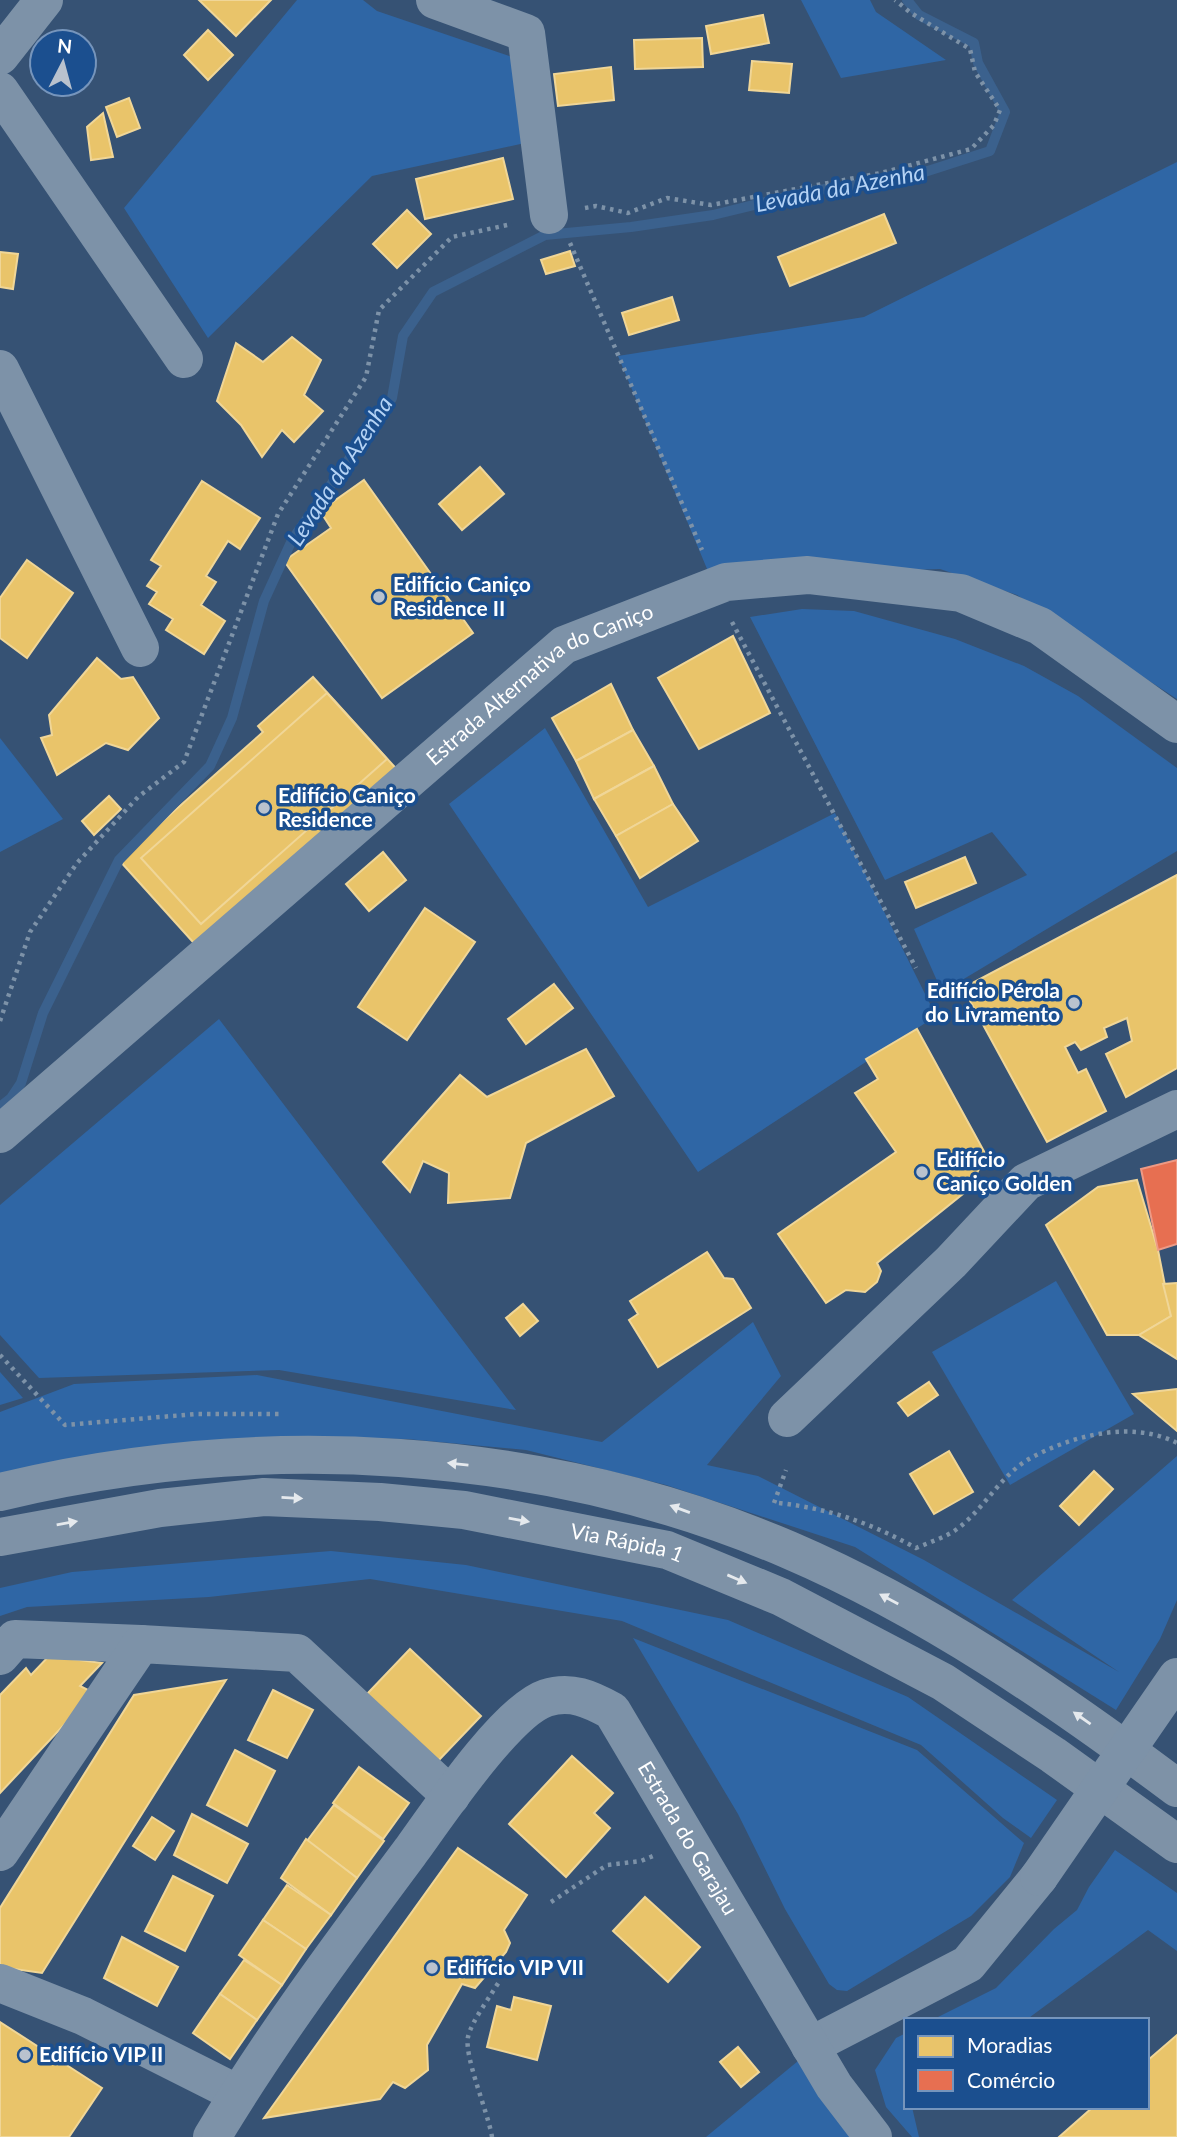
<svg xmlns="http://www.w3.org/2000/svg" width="1177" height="2137" font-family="Lato,sans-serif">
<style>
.green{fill:#2f66a5}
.homes{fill:#e9c46a;stroke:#f0d697;stroke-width:2}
.shops{fill:#e76f51;stroke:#ee9a85;stroke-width:2}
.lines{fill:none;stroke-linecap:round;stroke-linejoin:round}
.stream{stroke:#3b618d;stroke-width:10}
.path{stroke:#7d92a8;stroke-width:4.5;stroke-dasharray:3.5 5;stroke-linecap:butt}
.minor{stroke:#7d92a8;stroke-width:38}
.highway{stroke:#7e92a7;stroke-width:38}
.minor-bridge{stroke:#7d92a8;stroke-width:38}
.oneway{fill:#e5e9ed}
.poi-dot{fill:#b9c2ce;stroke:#1b4f8f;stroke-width:2.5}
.labels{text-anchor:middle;stroke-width:7;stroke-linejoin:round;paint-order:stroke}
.poi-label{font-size:21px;font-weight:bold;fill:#fff;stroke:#1b4f8f;text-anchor:start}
.street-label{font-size:21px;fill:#fff;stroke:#1b4f8f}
.water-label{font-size:23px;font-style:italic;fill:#b5d3f5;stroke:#1b4f8f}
</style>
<rect width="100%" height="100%" fill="#365274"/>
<!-- green -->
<g class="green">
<polygon points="297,0 363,0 377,11 512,57 525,143 372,176 208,338 124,208"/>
<polygon points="801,0 870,0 876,12 946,60 841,78"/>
<polygon points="1177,162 1177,699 1017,595 940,569 710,576 618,356 864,317"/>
<polygon points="802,609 854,611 955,639 1024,666 1078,696 1177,768 1177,851 942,992 914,929 1027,875 992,832 885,880 750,617"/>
<polygon points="545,728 648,907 835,813 936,1016 698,1172 449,804"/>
<polygon points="0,738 63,819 0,852"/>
<polygon points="219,1019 483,1367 516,1410 279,1370 39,1378 0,1335 0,1205"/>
<polygon points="1056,1281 1134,1414 1010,1485 932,1352"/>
<polygon points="753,1322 781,1376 707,1465 758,1476 924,1560 1119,1672 1012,1600 1177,1456 1177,1600 1160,1639 1116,1710 855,1547 666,1485 526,1450 407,1439 269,1437 0,1475 0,1412 74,1384 257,1375 602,1442"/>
<polygon points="0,1372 23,1398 0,1405"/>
<polygon points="331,1551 466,1565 728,1620 908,1697 1057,1800 1031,1838 1003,1818 921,1745 622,1621 370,1579 209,1597 27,1607 0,1616 0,1588 72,1572"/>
<polygon points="633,1638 917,1750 1024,1843 1010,1877 971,1916 847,1991 837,1990 829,1984 785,1909 738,1814"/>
<polygon points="1115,1850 1177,1893 1177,1951 1148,1930 1026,2020 932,2020 996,1988 1054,1929 1077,1910 1089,1887"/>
<polygon points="906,2033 906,2107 912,2107 919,2137 912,2137 886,2107 875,2070 896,2038"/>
<polygon points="798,2061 861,2137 706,2137"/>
</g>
<!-- homes -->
<g class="homes">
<polygon points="199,0 271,0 236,36"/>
<polygon points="763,15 769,43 711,54 706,26"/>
<polygon points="208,30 233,55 208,80 184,55"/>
<polygon points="702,38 703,67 635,69 634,40"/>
<polygon points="752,61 792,64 789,93 749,90"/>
<polygon points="611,67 614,100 558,106 554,74"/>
<polygon points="129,98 140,128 117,137 106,107"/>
<polygon points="103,113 113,157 91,160 87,127"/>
<polygon points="503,158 513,199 425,219 416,179"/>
<polygon points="407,210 431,234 397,268 373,244"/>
<polygon points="884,214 896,243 790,286 778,257"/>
<polygon points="570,251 575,266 546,274 541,260"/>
<polygon points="0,252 18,254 13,289 0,287"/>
<polygon points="672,297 679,320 629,335 622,313"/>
<polygon points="292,337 321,360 304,395 323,411 294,442 282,430 262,457 241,425 217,401 236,343 263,362"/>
<polygon points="480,467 504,494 462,530 439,504"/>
<polygon points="364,480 473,633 382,698 284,561 331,528 320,511"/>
<polygon points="202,481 260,518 240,549 228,541 206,576 216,582 201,605 225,621 204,654 166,630 173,619 149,604 157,592 147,586 161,566 151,560"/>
<polygon points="27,560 73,593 27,658 0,638 0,598"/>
<polygon points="733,636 770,713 699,749 658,678"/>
<polygon points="97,658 121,679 133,677 159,718 128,750 106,743 57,775 41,738 52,735 49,715"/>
<polygon points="313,677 402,775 202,952 119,860 263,732 258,726"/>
<polygon points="611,684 633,730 576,761 552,718"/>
<polygon points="327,693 387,759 201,924 141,858"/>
<polygon points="633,730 654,766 594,799 576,761"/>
<polygon points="654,766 673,804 616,836 594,799"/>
<polygon points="109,796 121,809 94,835 82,821"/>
<polygon points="673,804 698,841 640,878 616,836"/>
<polygon points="383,852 406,880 369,911 346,884"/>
<polygon points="965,857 976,883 916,908 905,882"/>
<polygon points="1177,875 1177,1068 1126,1097 1106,1054 1132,1041 1127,1018 1104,1028 1107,1037 1081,1050 1075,1042 1065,1047 1078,1073 1086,1069 1106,1111 1047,1142 963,988"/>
<polygon points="425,908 475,942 407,1040 358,1007"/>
<polygon points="554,984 573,1008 526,1044 508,1019"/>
<polygon points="917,1029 986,1155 969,1189 877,1263 881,1271 877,1282 865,1292 846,1290 826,1303 778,1234 896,1152 855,1093 878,1079 866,1059"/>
<polygon points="586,1049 614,1096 526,1143 510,1198 448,1203 449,1173 423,1161 410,1192 383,1162 460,1075 487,1097"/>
<polygon points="1137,1180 1158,1250 1171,1316 1139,1335 1107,1335 1046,1225 1098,1187"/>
<polygon points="707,1252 724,1278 733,1279 751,1308 658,1367 629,1320 638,1314 630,1301"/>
<polygon points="1177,1283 1177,1359 1139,1335 1171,1316 1163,1284"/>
<polygon points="523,1304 538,1321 520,1336 506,1318"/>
<polygon points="929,1382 938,1395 908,1416 898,1403"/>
<polygon points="1177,1389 1177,1431 1133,1394"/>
<polygon points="949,1451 973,1492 934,1514 910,1474"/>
<polygon points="1094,1471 1113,1489 1079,1525 1060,1506"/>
<polygon points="410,1649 481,1716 438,1761 367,1694"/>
<polygon points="49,1656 102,1663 80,1686 94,1693 0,1793 0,1695 26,1668 31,1675"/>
<polygon points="226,1680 42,1973 0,1967 0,1908 134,1695"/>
<polygon points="273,1690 313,1710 287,1758 248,1740"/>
<polygon points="235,1750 275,1771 247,1826 207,1805"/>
<polygon points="572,1756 613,1793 594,1813 610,1828 566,1877 509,1824"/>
<polygon points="359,1767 409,1803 383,1839 333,1803"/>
<polygon points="334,1805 384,1841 357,1878 307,1841"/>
<polygon points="192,1814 248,1844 227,1883 174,1855"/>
<polygon points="152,1817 174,1831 155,1860 133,1846"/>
<polygon points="306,1839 357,1878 331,1915 281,1878"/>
<polygon points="458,1848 527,1895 504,1930 510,1943 506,1952 475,1988 462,1984 427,2045 428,2070 405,2088 393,2082 380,2099 264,2118"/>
<polygon points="173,1876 213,1896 185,1951 145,1931"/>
<polygon points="287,1885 331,1915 306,1949 263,1920"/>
<polygon points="645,1897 700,1947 668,1982 613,1931"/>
<polygon points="263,1920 306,1949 282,1985 239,1955"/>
<polygon points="122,1937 178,1967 157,2006 104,1978"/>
<polygon points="244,1960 282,1985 257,2020 220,1994"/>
<polygon points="220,1994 257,2020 230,2059 193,2033"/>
<polygon points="514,1997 551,2006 537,2060 487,2047 497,2006 511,2010"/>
<polygon points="0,2022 102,2088 69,2137 0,2137"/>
<polygon points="1177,2035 1177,2137 1059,2137 1093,2107 1147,2107 1147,2061"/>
<polygon points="738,2047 759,2072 741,2087 720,2062"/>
</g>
<!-- shops -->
<polygon class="shops" points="1177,1160 1177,1244 1158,1250 1141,1169"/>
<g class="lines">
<!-- stream -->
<polyline class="stream" points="0,1107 11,1098 21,1083 43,1013 119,860 210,766 232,718 264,601 292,540 392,398 403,336 433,292 545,235 631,227 713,215 811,191 906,178 990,151 1005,112 978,63 974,43 919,15 907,0"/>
<!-- path -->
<g class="path">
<polyline points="585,208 596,206 628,213 667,198 711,205 881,173 971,149 994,125 1000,110 975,72 970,49 911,13 895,0"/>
<polyline points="570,243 702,550"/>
<polyline points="732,622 916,968"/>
<polyline points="0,1021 30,932 77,863 138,797 184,762 278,514 366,377 379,310 452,237 512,224"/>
<polyline points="0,1355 65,1425 196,1414 283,1414"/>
<polyline points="774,1503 786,1470"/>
<path d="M779 1503C830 1509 871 1523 916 1548 928 1543 940 1539 951 1533 981 1515 998 1477 1029 1459 1072 1435 1132 1420 1177 1443"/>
<polyline points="551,1902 607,1865 641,1861 653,1856"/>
<path d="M492 2137C488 2112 464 2057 468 2037 471 2022 492 1994 500 1980"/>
</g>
<!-- minor -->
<g class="minor">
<polyline points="435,0 526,33 549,215"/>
<polyline points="0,56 44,0"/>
<polyline points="0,91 184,359"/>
<polyline points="0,369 140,648"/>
<path id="s1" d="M0 1134 564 645 726 582 808 575 961 593 1040 626 1177 724"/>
<polyline points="787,1418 951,1262 1026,1182 1177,1109"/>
<polyline points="0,1656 15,1639 141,1644"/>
<polyline points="0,1852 141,1644 297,1653 451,1796"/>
<polyline points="0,1983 83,2016 238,2094"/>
<polyline points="810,2046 968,1964 1039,1877"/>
<path id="s2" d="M212 2137C272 2037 343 1942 413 1848 439 1812 507 1711 546 1698 571 1690 590 1699 612 1711L834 2086 873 2137"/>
</g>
<!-- highway -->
<g class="highway">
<path d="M0 1492C259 1429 544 1445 789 1550 929 1610 1055 1697 1177 1788"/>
<path id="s3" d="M0 1537 160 1508 264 1497 380 1502 464 1510 667 1550 781 1597 943 1682 1053 1755 1177 1844"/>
</g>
<!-- minor-bridge -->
<polyline class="minor-bridge" points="1039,1877 1177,1677"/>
</g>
<!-- one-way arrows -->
<defs><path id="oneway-solid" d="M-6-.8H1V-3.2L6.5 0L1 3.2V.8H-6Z" transform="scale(1.75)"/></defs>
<g class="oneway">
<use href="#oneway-solid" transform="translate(458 1464) rotate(-174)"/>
<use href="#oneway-solid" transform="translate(292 1498) rotate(3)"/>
<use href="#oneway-solid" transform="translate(680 1509) rotate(-160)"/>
<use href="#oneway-solid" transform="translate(519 1520) rotate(10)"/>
<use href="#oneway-solid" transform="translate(67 1523) rotate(-10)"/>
<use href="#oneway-solid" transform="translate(737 1579) rotate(23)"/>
<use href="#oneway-solid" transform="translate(889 1599) rotate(-152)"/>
<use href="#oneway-solid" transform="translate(1082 1718) rotate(-145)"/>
</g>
<!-- markers -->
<g class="poi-dot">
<circle cx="379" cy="597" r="7"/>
<circle cx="264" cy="808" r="7"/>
<circle cx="1074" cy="1003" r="7"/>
<circle cx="922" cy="1172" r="7"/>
<circle cx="432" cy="1968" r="7"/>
<circle cx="25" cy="2055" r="7"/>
</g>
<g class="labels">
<!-- poi labels -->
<g class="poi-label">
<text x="393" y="592">Edifício Caniço<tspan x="393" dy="24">Residence II</tspan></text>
<text x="278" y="803">Edifício Caniço<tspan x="278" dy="24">Residence</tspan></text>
<text x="1060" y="998" text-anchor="end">Edifício Pérola<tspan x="1060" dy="24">do Livramento</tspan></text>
<text x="936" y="1167">Edifício<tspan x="936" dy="24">Caniço Golden</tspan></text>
<text x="446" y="1975">Edifício VIP VII</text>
<text x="39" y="2062">Edifício VIP II</text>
</g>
<!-- street labels -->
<g class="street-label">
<text dy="7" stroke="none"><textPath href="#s1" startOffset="705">Estrada Alternativa do Caniço</textPath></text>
<text dy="7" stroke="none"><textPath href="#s3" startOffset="634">Via Rápida 1</textPath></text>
<text dy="7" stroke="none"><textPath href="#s2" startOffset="772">Estrada do Garajau</textPath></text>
</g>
<!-- water labels -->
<g class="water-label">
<text transform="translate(840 188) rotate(-11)" y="8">Levada da Azenha</text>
<text transform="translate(340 471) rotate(-57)" y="8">Levada da Azenha</text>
</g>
</g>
<!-- legend -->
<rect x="904" y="2018" width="245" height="91" fill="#1b4f8f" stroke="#7695bc" stroke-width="2"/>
<rect x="918" y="2036" width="35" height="21" fill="#e9c46a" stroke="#7695bc" stroke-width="2"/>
<text x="967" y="2053" font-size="21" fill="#ffffff">Moradias</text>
<rect x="918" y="2070" width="35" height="21" fill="#e76f51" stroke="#7695bc" stroke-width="2"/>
<text x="967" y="2088" font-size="21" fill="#ffffff">Comércio</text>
<!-- north arrow -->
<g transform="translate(63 63) rotate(6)"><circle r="33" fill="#1b4f8f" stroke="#7695bc" stroke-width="2"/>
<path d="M0-5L12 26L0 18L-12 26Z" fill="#b9c2ce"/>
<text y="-10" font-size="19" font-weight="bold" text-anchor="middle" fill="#ffffff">N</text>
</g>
</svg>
